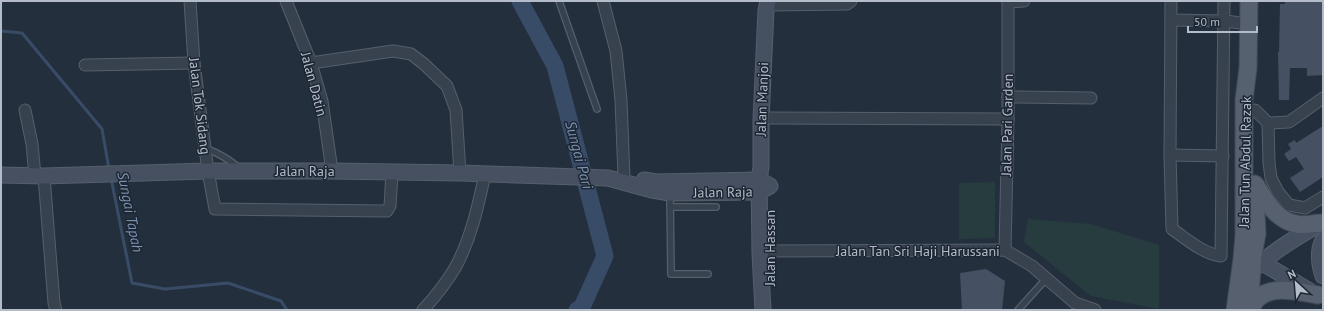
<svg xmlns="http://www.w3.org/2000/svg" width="1324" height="311" font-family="'PT Sans',sans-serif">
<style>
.green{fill:#263c3f}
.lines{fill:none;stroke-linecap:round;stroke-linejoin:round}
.stream{stroke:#394c67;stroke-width:3}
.river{stroke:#394c67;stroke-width:17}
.building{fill:#455162}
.lane-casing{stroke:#565f6c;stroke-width:8}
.street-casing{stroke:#565f6c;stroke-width:13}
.secondary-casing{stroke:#565f6c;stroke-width:17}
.primary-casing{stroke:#414a57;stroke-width:19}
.lane{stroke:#38414e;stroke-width:5.5}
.street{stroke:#38414e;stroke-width:11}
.secondary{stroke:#465061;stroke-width:15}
.primary{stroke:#56606e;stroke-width:17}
.labels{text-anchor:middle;stroke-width:3;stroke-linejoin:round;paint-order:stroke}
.street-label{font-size:14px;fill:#b4bcc9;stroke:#1d2633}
.water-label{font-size:15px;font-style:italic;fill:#7c92b1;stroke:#1d2633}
</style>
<rect width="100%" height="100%" fill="#242f3e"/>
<!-- green -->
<g class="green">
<polygon points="995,182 995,238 959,239 959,183"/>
<polygon points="1028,219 1091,224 1159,245 1159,309 1091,296 1024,242"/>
</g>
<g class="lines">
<!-- stream -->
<g class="stream">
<polyline points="1,31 22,33 102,129 109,169"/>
<polyline points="111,178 132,283 165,289 228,283 281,301 287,310"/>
</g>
<!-- river -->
<polyline class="river" points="520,1 555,66 605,256 582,307 577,310"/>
</g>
<!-- building -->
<g class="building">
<polygon points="1285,1 1323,1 1323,75 1307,76 1307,68 1290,68 1289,100 1279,100 1278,52 1279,52 1280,4 1285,4"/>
<polygon points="1323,126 1323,177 1300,192 1290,178 1304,169 1296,157 1289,161 1284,154 1291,149 1288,144 1295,140 1296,143"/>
<polygon points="986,269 1005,281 1002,310 962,310 960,273"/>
</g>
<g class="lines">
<!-- lane casing -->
<g class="lane-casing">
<g id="lane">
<polyline points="559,1 597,109"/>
<path d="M205 148C218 153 229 159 239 168"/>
<polyline points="670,193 671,274 708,274"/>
<polyline points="670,207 716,207"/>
<polyline points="1018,310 1046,279"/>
</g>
</g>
<!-- street casing -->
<g class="street-casing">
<g id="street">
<polyline points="190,1 194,63 208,171 215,209 387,211 390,206 392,172"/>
<polyline points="286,1 311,63 322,101 332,171"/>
<polyline points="603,1 616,51 621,100 624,177"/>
<path d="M1171 1 1170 155 1172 229C1187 239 1203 254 1221 256L1224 1"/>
<polyline points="1008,2 1024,1"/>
<polyline points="768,5 847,4 851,1"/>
<polyline points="1171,20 1225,21 1249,24"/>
<polyline points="311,63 393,51 411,54 424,64 447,86 456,110 460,173"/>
<polyline points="85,65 194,63"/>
<polyline points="1008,97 1091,98"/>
<polyline points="25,110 32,144 35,176"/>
<polyline points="1255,110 1268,123 1289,122 1323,98"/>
<polyline points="769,118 1008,119"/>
<polyline points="1268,123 1269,163 1271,178 1278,192 1289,205 1305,208 1323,197"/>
<polyline points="1170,155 1223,156"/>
<polyline points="44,176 54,303 56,310"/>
<polyline points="1005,250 1008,119 1008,1"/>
<polyline points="770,251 1005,250 1032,266 1075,303 1095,310"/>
<path d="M423 310C435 297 446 283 455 268 471 239 478 206 485 174"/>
</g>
</g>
<!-- secondary casing -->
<g class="secondary-casing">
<g id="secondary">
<polyline points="1,175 44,176 208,171 332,171 460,173 608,178 652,190 670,193 759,192 770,186"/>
<polyline points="644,180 656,182 759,180 767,184"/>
<path d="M1323 240C1317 252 1319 264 1323 276"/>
<polyline points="1255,257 1261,262 1313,293"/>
<path d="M1247 277C1262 257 1300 235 1323 222"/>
<polyline points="763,310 760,253 759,180 761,167 761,120 766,10 768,1"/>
</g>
</g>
<!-- primary casing -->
<g class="primary-casing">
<g id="primary">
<path d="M1255 184C1265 199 1276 221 1297 224 1304 226 1314 223 1322 223"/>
<polyline points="1235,310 1242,259 1244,235 1244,100 1248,68 1249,1"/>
<polyline points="1249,310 1253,255 1257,234 1255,190"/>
<path d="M1250 310C1252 307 1254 302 1257 299 1272 284 1299 292 1318 295"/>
</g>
</g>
<!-- lane -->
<use href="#lane" class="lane"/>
<!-- street -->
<use href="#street" class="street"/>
<!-- secondary -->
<use href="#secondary" class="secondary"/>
<!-- primary -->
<use href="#primary" class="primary"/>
</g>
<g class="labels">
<!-- street labels -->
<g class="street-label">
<text transform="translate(314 84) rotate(75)" y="5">Jalan Datin</text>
<text transform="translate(762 99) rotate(-88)" y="5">Jalan Manjoi</text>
<text transform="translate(200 106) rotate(83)" y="5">Jalan Tok Sidang</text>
<text transform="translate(1007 125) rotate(-89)" y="5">Jalan Pari Garden</text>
<text transform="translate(1245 162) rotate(-89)" y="5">Jalan Tun Abdul Razak</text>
<text x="305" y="176">Jalan Raja</text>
<text transform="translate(723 192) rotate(-1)" y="5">Jalan Raja</text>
<text transform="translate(770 248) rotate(-90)" y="5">Jalan Hassan</text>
<text x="918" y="256">Jalan Tan Sri Haji Harussani</text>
</g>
<!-- water labels -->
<g class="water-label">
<text transform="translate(579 155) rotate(75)" y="5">Sungai Pari</text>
<text transform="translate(130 212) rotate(79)" y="5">Sungai Tapah</text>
</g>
</g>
<!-- border -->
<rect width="1324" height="311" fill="none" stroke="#b4bcc9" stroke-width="4"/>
<!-- north arrow -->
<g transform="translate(1296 283) rotate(334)" stroke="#1d2633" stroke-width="3" paint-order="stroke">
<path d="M0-3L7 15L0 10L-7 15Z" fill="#b4bcc9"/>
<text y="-6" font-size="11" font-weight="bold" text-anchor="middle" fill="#b4bcc9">N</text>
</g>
<!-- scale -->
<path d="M1188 26v6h69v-6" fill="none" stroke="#b4bcc9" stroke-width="2"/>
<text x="1194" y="26" font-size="12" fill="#b4bcc9" stroke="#1d2633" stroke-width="3" paint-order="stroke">50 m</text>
</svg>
